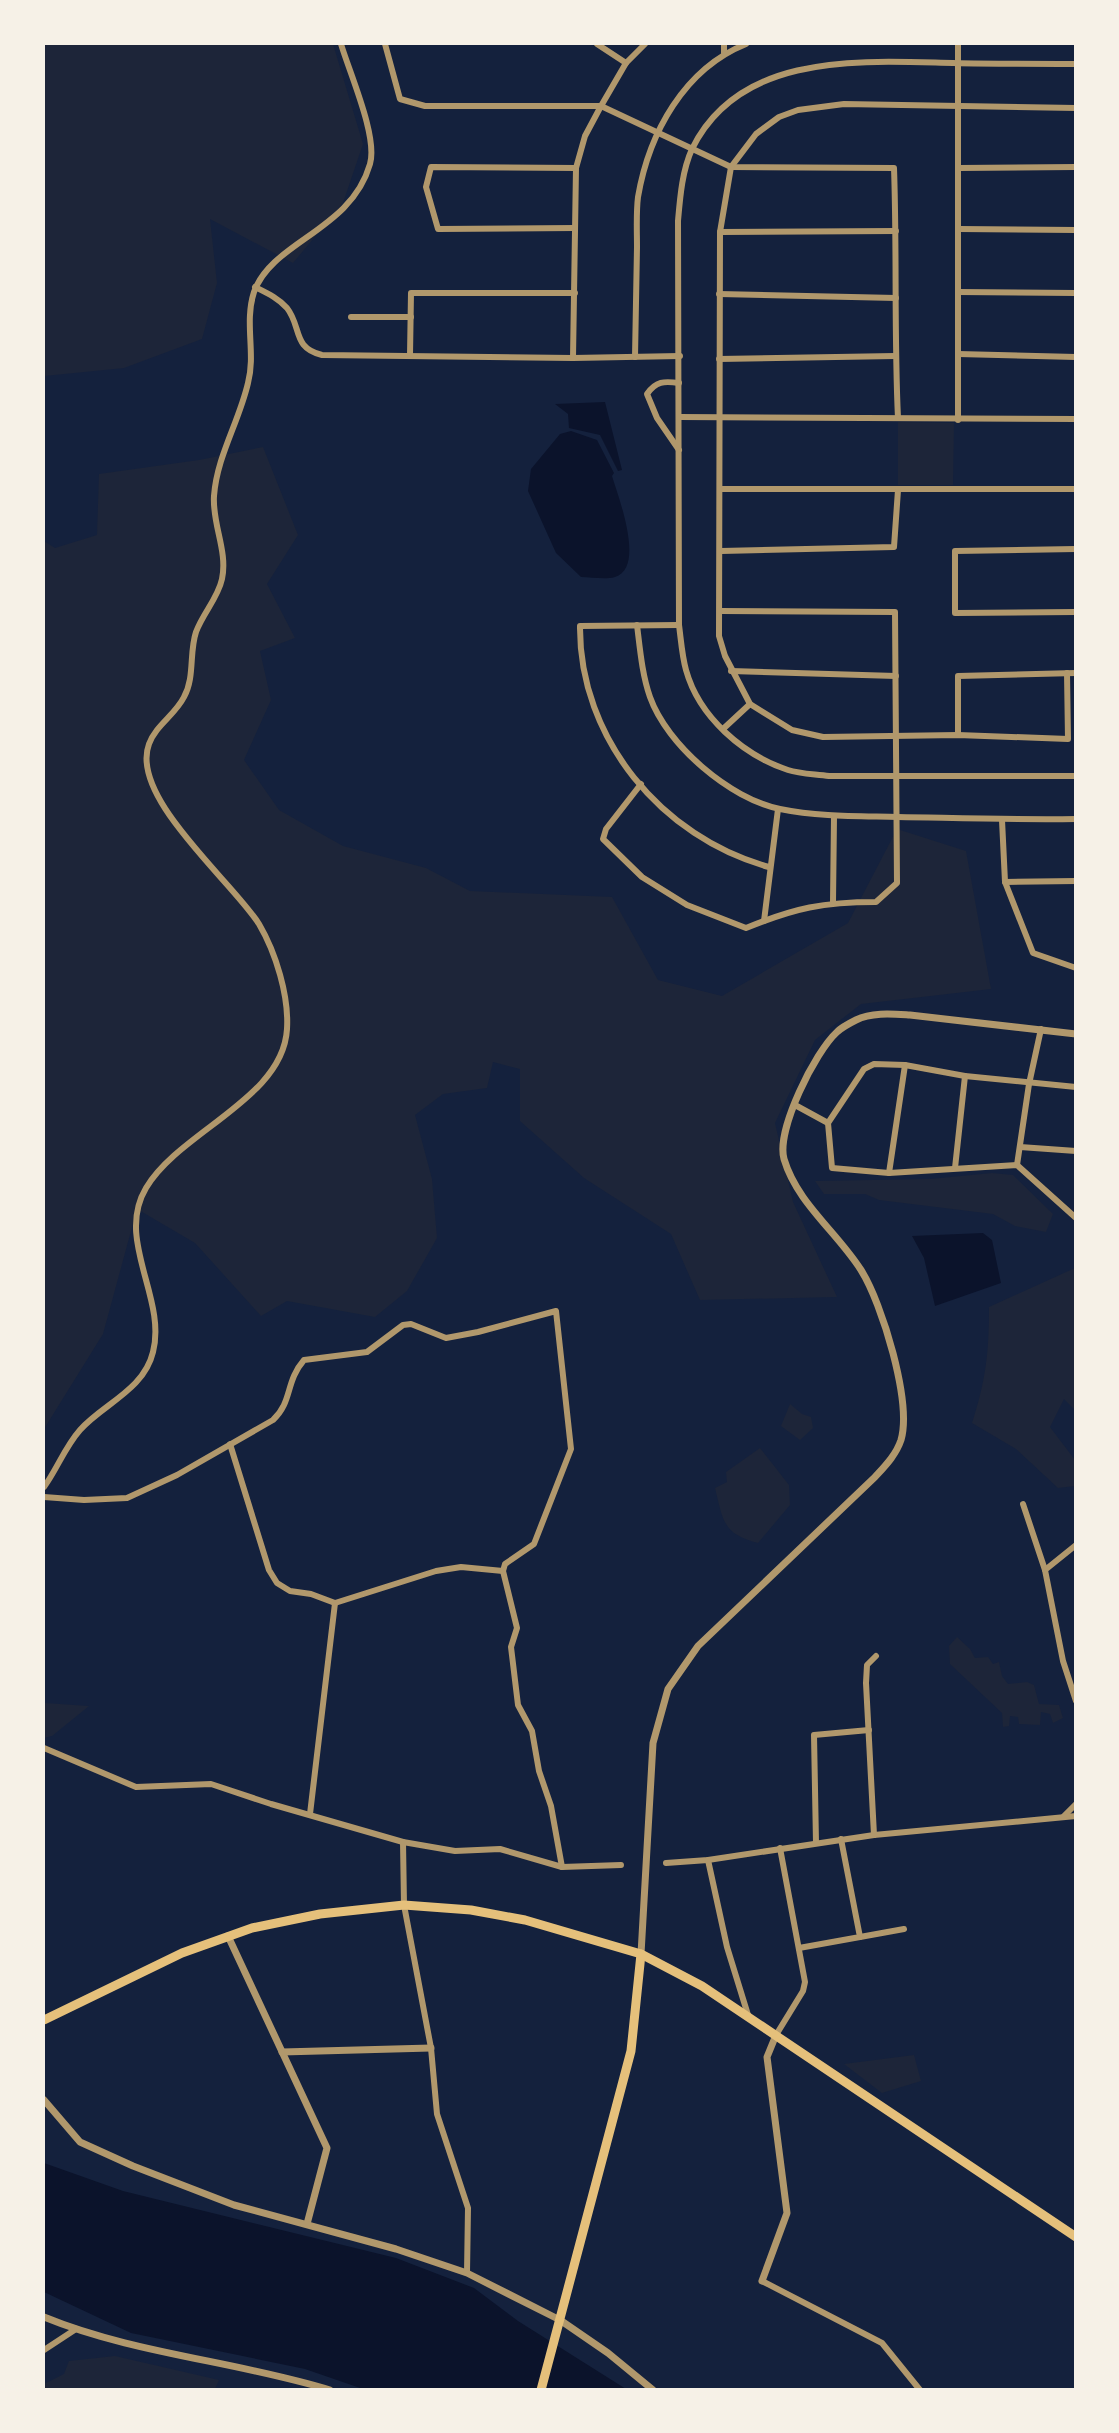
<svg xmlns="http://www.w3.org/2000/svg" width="1119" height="2433" font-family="'Crimson Pro',serif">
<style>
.green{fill:#1d2539}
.water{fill:#0b132b}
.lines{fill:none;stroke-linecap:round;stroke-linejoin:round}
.minor{stroke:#b1986c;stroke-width:6}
.tertiary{stroke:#b1986c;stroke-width:7}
.primary{stroke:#e5c07b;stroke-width:9}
.trunk{stroke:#e5c07b;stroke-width:9}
</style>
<rect width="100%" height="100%" fill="#14213d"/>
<!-- green -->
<g class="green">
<polygon points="44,44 333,44 363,144 343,203 293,263 210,219 217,283 202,339 124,368 44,376"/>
<polygon points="898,422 954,423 953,485 898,485"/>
<polygon points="263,447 298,535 267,584 295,638 260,651 271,700 244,760 279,810 343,846 426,868 470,891 612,897 658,980 722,996 848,923 897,829 966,851 991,989 861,1004 815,1040 775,1123 793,1202 837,1297 700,1300 671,1234 584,1178 520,1121 520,1069 493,1062 487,1088 443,1094 415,1115 432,1179 437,1238 407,1291 375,1317 287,1301 261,1316 195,1243 137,1209 103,1334 44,1429 44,541 55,548 97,535 99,474 199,460"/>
<polygon points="992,1173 1013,1175 1053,1214 1046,1232 1015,1226 993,1214 879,1200 865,1194 824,1194 815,1181 930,1179"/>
<path d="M1075 1268V1410L1064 1399 1050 1427 1075 1460V1486L1058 1488 1016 1449 972 1423C986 1380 989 1352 989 1307Z"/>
<polygon points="790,1404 802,1414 811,1417 813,1428 800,1440 781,1426"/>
<path d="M760 1448 789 1485 790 1505 758 1543C723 1534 723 1521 715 1488L727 1482 726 1472Z"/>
<polygon points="957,1637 970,1649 975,1658 988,1657 993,1664 999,1662 1002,1676 1008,1684 1027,1682 1034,1685 1039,1704 1059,1705 1063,1718 1053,1723 1050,1714 1041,1712 1040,1725 1019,1724 1018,1717 1010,1716 1009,1726 1003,1727 1002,1713 950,1664 949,1646"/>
<polygon points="44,1702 45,1703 89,1706 52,1736 44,1738"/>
<polygon points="914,2055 921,2081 882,2093 844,2064"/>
<polygon points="115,2356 219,2380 215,2389 44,2389 44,2384 64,2374 69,2361"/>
</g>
<!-- water -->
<g class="water">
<polygon points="605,402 622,470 618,471 600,435 569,428 568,414 555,404"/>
<path d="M571 431 597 440 614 473 612 476C618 496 646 568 615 577 605 580 591 577 581 577L556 553 528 491 531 469 560 434Z"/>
<polygon points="983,1233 992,1240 1001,1283 935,1306 924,1258 912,1236"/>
<polygon points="44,2163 123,2191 396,2258 474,2288 518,2321 626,2389 363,2389 305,2369 131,2333 44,2292"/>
</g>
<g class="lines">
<!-- minor -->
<g class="minor">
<path d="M385 44 400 99 425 106H601L731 167 894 168C897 252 894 335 898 418"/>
<polyline points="597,44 626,63"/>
<polyline points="724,44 724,53"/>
<path d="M1076 64C1035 64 993 64 953 63 862 61 740 51 692 149 682 171 680 198 678 221L679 625C681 640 682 656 686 670 699 717 743 755 788 770 800 774 815 774 829 776H1076"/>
<polyline points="959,168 1076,167"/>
<polyline points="575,228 438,229 426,187 431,167 576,168"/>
<polyline points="959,229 1076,230"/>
<polyline points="720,232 896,231"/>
<path d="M255 287C267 293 278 298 287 308 302 327 292 348 322 355L573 358 680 356"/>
<polyline points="958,292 1076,293"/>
<polyline points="719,294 896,298"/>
<polyline points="351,317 411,317"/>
<polyline points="958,354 1076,357"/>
<polyline points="410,355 411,293 575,293"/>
<path d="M635 357C636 320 636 284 637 247 637 231 636 213 638 197 649 133 684 69 746 44"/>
<polyline points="573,358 576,168 585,136 601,106 626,63 645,44"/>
<polyline points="719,359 895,356"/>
<polyline points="679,417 1076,419"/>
<polyline points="958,420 958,44"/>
<path d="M679 450 657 418 647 394C656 381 664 381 679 383"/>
<polyline points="721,489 1076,489"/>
<polyline points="1076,549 955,551 955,613 1076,612"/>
<polyline points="721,551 894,547 898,490"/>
<path d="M637 625C640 649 642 674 650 697 667 745 730 799 780 809 819 817 858 816 898 817 957 818 1016 820 1076 819"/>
<path d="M679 625 580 626C579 738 662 838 769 867"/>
<polyline points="731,671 896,676"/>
<polyline points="1067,673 1068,739 958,735 823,737 792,730 750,704 725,656 719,636 720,232 731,167 756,134 779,117 798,110 844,104 1076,108"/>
<polyline points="723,729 750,704"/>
<polyline points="958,735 958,676 1076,673"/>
<path d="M641 784 606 829 603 839 642 877 687 905 746 928C795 908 823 902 876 902L897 883 895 612 720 611"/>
<polyline points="1002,820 1005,882 1033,953 1076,968"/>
<polyline points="1005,882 1076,881"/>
<polyline points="833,902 834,817"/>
<polyline points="764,921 778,809"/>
<polyline points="1076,1087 965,1076 905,1065 874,1064 864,1069 828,1123 832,1168 889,1173 1017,1165 1076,1218"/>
<polyline points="795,1105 828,1123"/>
<polyline points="1020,1147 1076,1151"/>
<polyline points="1017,1165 1029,1084 1041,1029"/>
<polyline points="955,1168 965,1076"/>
<polyline points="889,1173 905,1065"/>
<polyline points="230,1444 269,1570 277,1583 290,1591 311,1594 335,1603 436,1571 461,1567 503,1571"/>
<path d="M44 1487C57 1469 65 1447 80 1430 103 1404 144 1390 153 1352 167 1298 115 1240 146 1188 180 1131 283 1099 287 1029 289 996 276 953 259 924 233 882 129 797 149 744 156 725 175 715 184 697 195 677 189 653 196 632 203 613 218 598 222 579 228 551 212 524 214 496 217 456 239 422 248 383 256 353 244 323 254 292 272 241 351 231 370 164 378 137 350 74 341 44"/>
<path d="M44 1497 84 1500 127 1498 177 1475 273 1420C293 1401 285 1382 304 1360L367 1352 403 1325 411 1324 446 1338 478 1332 556 1311 571 1449 534 1544 505 1564 503 1571 517 1628 511 1647 518 1705 532 1731 539 1771 551 1806 562 1867"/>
<polyline points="1023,1504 1045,1570"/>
<polyline points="1076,1545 1045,1570 1063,1661 1076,1701"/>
<polyline points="44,1748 136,1787 211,1784 271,1804 403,1842 455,1851 500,1849 562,1867 621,1865"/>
<polyline points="310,1814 335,1603"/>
<polyline points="1064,1816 1076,1804"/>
<polyline points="874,1835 866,1683 867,1665 876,1656"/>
<polyline points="403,1842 404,1905 431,2048 437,2114 468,2208 467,2273"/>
<polyline points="816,1843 814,1735 869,1730"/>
<polyline points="708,1860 727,1947 748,2015"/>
<polyline points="666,1863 708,1860 874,1835 1076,1816"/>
<polyline points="860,1937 904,1929"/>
<polyline points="799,1948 860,1937 841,1839"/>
<polyline points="776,2035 803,1991 805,1982 780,1848"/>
<polyline points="762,2281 882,2343 920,2390"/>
<polyline points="44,2350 76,2329"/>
</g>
<!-- tertiary -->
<g class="tertiary">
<polyline points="228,1936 327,2148 307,2224"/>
<path d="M641 1954 653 1743 668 1689 698 1646 875 1477C885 1466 896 1455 901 1440 912 1402 882 1303 861 1270 837 1232 797 1203 784 1159 776 1130 815 1052 837 1032 842 1027 850 1023 856 1020 872 1012 893 1014 910 1015L1076 1034"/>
<polyline points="282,2052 431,2048"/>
<polyline points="44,2100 80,2142 133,2166 234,2205 396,2249 467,2273 560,2320 608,2353 653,2390"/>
<polyline points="762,2281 787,2213 767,2057 776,2035"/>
<path d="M44 2317C134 2354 236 2361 330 2390"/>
</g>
<!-- primary -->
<polyline class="primary" points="541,2390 631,2051 641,1954"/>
<!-- trunk -->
<polyline class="trunk" points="44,2020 182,1953 252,1928 320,1914 404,1905 471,1910 525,1920 641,1954 702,1986 1076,2237"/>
</g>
<!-- border -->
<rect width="1119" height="2433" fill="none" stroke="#f6f1e7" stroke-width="90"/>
</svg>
